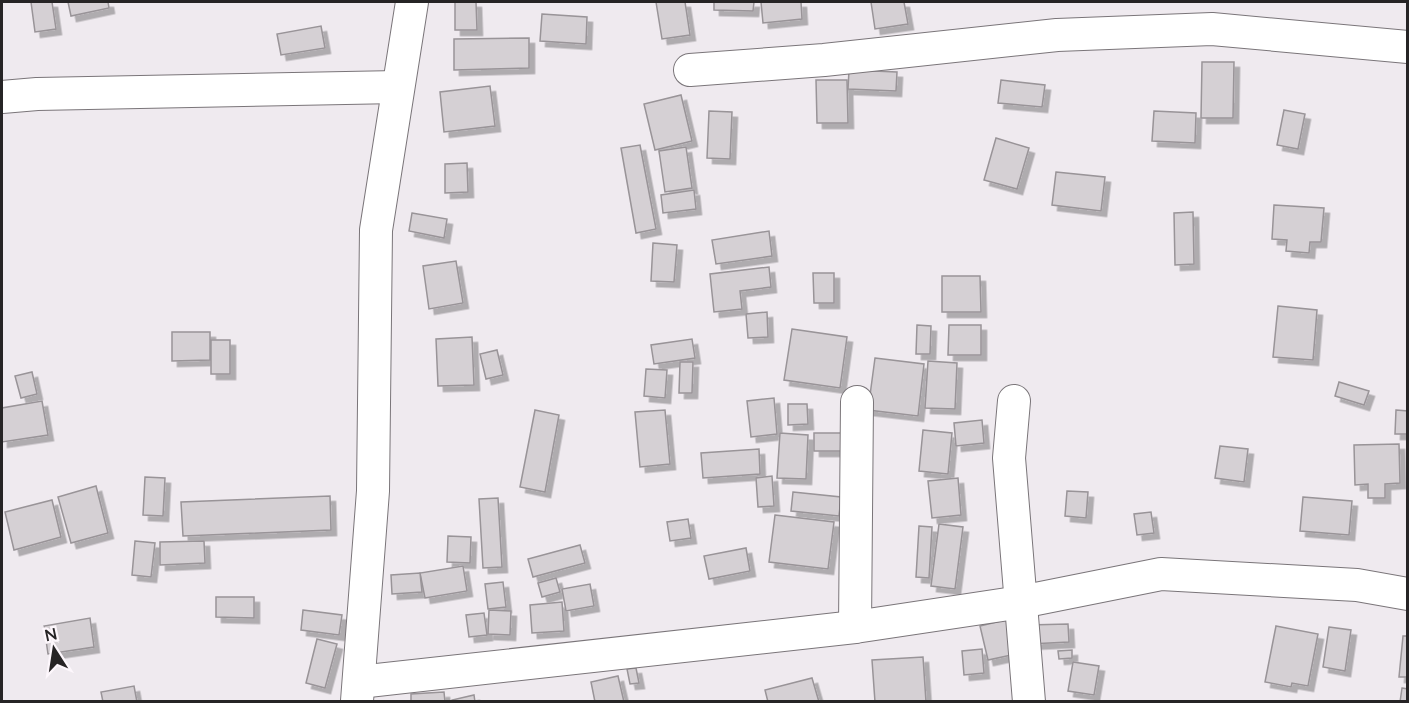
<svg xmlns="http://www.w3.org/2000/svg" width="1409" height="703" font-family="Lato,sans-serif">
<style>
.building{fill:#d5d0d4;stroke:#999498;stroke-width:1.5;filter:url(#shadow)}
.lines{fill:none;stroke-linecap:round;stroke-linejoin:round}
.minor-casing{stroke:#7a7579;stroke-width:34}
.minor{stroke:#fff;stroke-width:32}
</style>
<defs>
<filter id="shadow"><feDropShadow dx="5.5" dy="5.5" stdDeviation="0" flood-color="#0004"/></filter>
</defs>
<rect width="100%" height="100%" fill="#efeaef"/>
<!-- building -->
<g class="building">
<polygon points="31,2 52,2 56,29 35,32"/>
<polygon points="68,2 108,2 109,8 71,16"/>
<polygon points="455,2 476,2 477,30 455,30"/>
<polygon points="656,2 685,2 690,35 662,39"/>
<polygon points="714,2 754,2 753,11 714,10"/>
<polygon points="761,2 801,2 802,19 763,23"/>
<polygon points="871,2 904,2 908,24 875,29"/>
<polygon points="542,14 587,17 586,44 540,41"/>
<polygon points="321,26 325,48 281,55 277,34"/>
<polygon points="529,38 529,68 454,70 454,39"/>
<polygon points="1202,62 1234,62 1233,118 1201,118"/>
<polygon points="849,70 897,72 896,91 848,89"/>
<polygon points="816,80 847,80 848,123 817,123"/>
<polygon points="1001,80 1045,85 1042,107 998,103"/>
<polygon points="490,86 495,126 444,132 440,92"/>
<polygon points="681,95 692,141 655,150 644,104"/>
<polygon points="1284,110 1305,114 1298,149 1277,145"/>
<polygon points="709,111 732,112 730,159 707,158"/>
<polygon points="1154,111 1196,113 1195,143 1152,141"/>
<polygon points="996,138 1029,148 1017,189 984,180"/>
<polygon points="640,145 656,229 636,233 621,148"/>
<polygon points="686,147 692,188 665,192 659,151"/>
<polygon points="467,163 468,192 445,193 445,164"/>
<polygon points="1056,172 1105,177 1101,211 1052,205"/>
<polygon points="694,190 696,209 663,213 661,195"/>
<polygon points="1274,205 1324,208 1321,242 1310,242 1309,253 1286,251 1287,240 1272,239"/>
<polygon points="1193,212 1194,264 1175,265 1174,213"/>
<polygon points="412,213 447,219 444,238 409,231"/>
<polygon points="769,231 772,256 716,264 712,240"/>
<polygon points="653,243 677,245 674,282 651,281"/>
<polygon points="456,261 463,303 429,309 423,266"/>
<polygon points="769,267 771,287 740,291 742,309 714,312 710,274"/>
<polygon points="813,273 834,273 834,303 814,303"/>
<polygon points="942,276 980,276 981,312 942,312"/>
<polygon points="1278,306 1317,310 1313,360 1273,357"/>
<polygon points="767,312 768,337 748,338 746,314"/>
<polygon points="917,325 931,326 930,354 916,354"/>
<polygon points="949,325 981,325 981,355 948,355"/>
<polygon points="792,329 847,337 840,388 784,380"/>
<polygon points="172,332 210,332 210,360 172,361"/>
<polygon points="472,337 474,385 438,386 436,339"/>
<polygon points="692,339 695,358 654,364 651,345"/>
<rect x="211" y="340" width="19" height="34"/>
<polygon points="497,350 503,375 486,379 480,354"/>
<polygon points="875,358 924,364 918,416 868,410"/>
<polygon points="928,361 957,363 955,409 925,408"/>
<polygon points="680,362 693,362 692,393 679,393"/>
<polygon points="646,369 667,370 665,398 644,396"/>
<polygon points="32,372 37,394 21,398 15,376"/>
<polygon points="1339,382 1369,391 1364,405 1335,396"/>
<polygon points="774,398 777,434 751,437 747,401"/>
<polygon points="42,401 48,435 2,442 2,408"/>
<polygon points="788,404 807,404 808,424 788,425"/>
<polygon points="535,410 559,415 545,492 520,487"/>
<polygon points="665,410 670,464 640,467 635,412"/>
<polygon points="1396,410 1408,411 1408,434 1395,434"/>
<polygon points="982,420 984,443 956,446 954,423"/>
<polygon points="923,430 952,433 948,474 919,471"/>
<polygon points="780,433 808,435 806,479 777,478"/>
<polygon points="814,433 843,433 844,451 814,451"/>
<polygon points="1399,444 1400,483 1385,484 1385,498 1368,498 1368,484 1355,485 1354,445"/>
<polygon points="1220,446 1248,449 1244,482 1215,478"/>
<polygon points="759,449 760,474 703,478 701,453"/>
<polygon points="772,476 774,506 758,507 756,478"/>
<polygon points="145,477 165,478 163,516 143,515"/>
<polygon points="958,478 961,515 932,518 928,481"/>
<polygon points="96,486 108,533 71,543 58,497"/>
<polygon points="1067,491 1088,492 1086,518 1065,516"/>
<polygon points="793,492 841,497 839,516 791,511"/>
<polygon points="330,496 331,530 183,536 181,502"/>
<polygon points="1303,497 1352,501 1349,535 1300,531"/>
<polygon points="498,498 502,567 483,568 479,499"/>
<polygon points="52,500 61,537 14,550 5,512"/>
<polygon points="1151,512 1154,533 1137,535 1134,514"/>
<polygon points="775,515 834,522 828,569 769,562"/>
<polygon points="688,519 691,538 670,541 667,522"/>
<polygon points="939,524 963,527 955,589 931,586"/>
<polygon points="919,526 932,527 929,578 916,577"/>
<polygon points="448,536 471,537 470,563 447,562"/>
<polygon points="135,541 155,543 151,577 132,575"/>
<polygon points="204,541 205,563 160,565 160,542"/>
<polygon points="580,545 585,563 533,577 528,559"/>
<polygon points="746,548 750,571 709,579 704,556"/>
<polygon points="463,566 467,591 425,598 420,573"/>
<polygon points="420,573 422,592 392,594 391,575"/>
<polygon points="556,578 560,592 542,597 538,583"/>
<polygon points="503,582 506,607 488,609 485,584"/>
<polygon points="590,584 594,606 566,611 562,589"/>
<polygon points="216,597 254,597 254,618 216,617"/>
<polygon points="562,602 564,631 532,633 530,605"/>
<polygon points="303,610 342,615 339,635 301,630"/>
<polygon points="489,610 511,611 510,635 488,634"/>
<polygon points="484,613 487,635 469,637 466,615"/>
<polygon points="90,618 94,647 48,654 44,626"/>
<polygon points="1009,619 1016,654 988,660 980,626"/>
<polygon points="1068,624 1069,642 1029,644 1028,625"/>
<polygon points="1276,626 1318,634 1308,686 1292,683 1291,687 1265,682"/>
<polygon points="1329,627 1351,630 1345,671 1323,667"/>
<polygon points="1403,636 1408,636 1408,677 1399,677"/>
<polygon points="317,639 337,644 325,688 306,683"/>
<polygon points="982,649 984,673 964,675 962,651"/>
<polygon points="1072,650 1072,658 1059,659 1058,651"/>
<polygon points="923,657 926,702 875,702 872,660"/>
<polygon points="1073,662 1099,666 1094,695 1068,691"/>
<polygon points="636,668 639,683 630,684 627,669"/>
<polygon points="618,676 624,702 595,702 591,682"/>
<polygon points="812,678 819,702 768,702 765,690"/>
<polygon points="134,686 137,702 103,702 101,692"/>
<polygon points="1402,688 1408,689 1408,702 1400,702"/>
<polygon points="444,692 445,702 411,702 411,694"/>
<polygon points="474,695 475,702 452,702 452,700"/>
</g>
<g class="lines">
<!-- minor casing -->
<g class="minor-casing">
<g id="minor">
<polyline points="690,70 824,60 1057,35 1212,29 1408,47"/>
<polyline points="2,97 37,94 398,87"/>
<polyline points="1014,401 1009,458 1029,702"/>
<polyline points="855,627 857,402"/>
<polyline points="359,682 855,627 1021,602 1161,574 1357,585 1408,594"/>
<polyline points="357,701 373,491 376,230 412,2"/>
</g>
</g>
<!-- minor -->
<use href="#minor" class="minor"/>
</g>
<!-- border -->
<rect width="1409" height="703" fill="none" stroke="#262425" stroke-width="6"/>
<!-- north arrow -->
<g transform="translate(54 649) rotate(348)" stroke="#fdf7fc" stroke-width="4.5" paint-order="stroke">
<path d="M0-4.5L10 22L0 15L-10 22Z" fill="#262425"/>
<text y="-9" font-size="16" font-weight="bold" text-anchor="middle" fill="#262425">N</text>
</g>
</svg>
